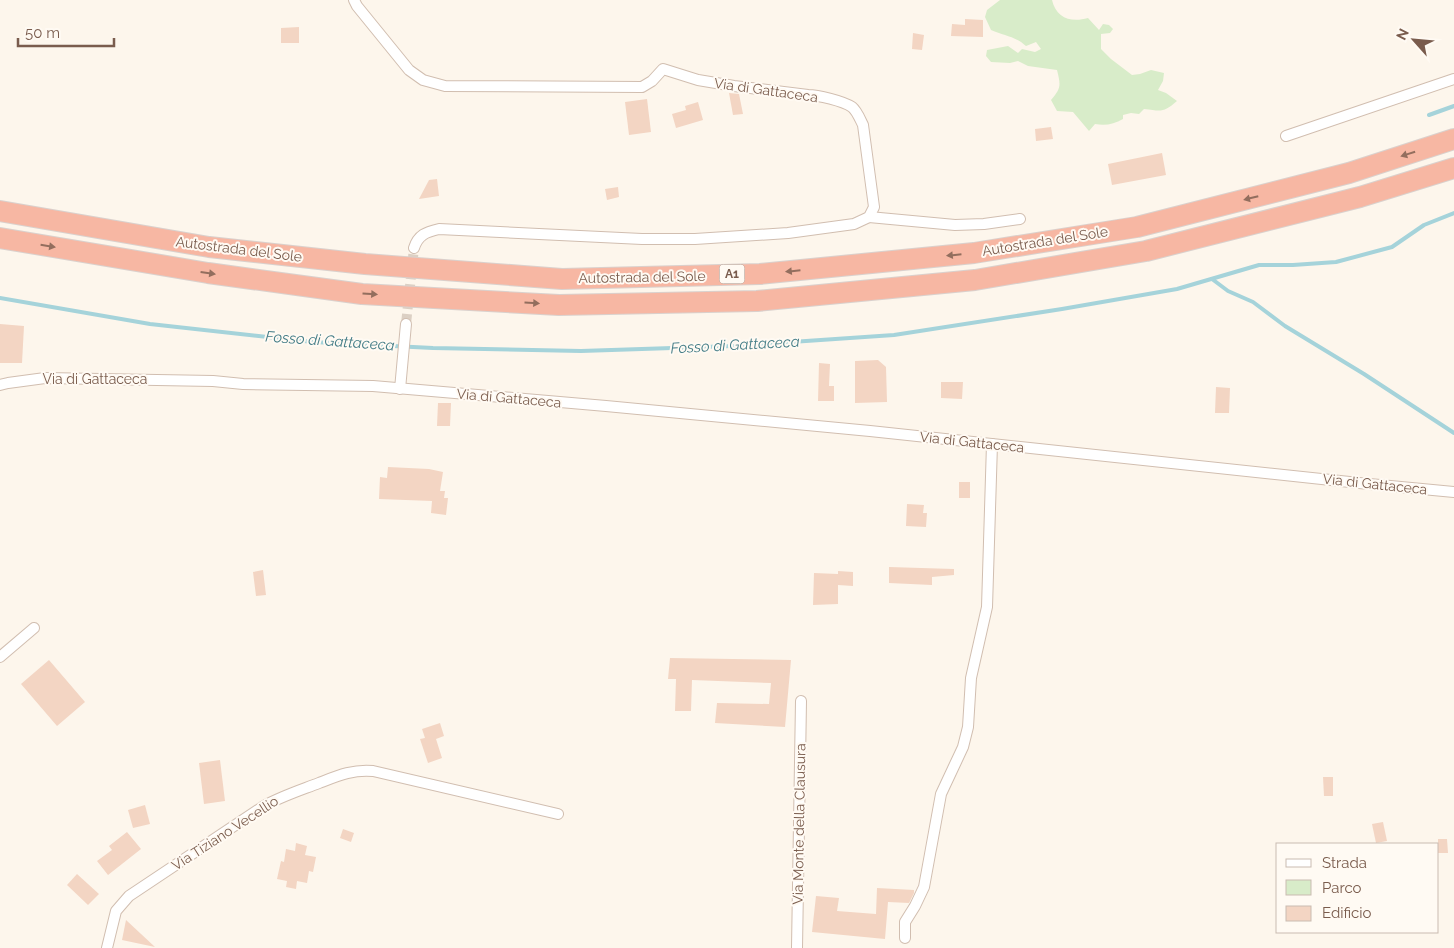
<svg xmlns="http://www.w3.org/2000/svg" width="1454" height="948" font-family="Raleway,sans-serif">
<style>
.green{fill:#d8ecc9}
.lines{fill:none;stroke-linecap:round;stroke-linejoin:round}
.stream{stroke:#a5d3da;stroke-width:4}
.building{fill:#f3d5c3}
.minor-tunnel{stroke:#dcd0c4;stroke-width:10;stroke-dasharray:10 5;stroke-linecap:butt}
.minor-casing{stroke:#d1beb0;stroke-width:12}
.motorway-casing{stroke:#dad1cd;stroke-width:22}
.minor{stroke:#fff;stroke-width:10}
.motorway{stroke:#f7b7a3;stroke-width:20}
.oneway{fill:#936e5e}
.labels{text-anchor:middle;stroke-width:4;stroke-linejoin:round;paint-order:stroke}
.shield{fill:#fffaf3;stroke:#a28b7f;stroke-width:1}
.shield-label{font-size:12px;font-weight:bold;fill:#7a5c4d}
.street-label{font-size:14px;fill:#7a5c4d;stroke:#fffaf3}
.water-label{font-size:15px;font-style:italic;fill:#437c86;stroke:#fffaf3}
</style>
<rect width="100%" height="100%" fill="#fdf6ec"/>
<!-- green -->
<path class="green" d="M1000 0H1052C1056 18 1071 23 1088 18L1099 30 1103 24 1109 25 1113 29 1110 33 1101 34V49L1111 59 1132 75 1140 74 1151 70 1164 73 1163 81 1158 90 1166 93 1177 101C1163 113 1162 111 1144 109L1139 114 1131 113 1123 115V119C1114 124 1106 126 1095 124L1089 131 1073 112 1057 111 1051 100C1061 88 1061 86 1057 70L1028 66 1018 61 1010 63 991 62 986 56 987 50 1008 46 1018 53 1022 49 1035 52 1041 49 1036 42 1026 46C1015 36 1004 36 991 30L985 17 987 10Z"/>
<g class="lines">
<!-- stream -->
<g class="stream">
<polyline points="1429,115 1454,106"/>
<polyline points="1212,279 1228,291 1253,302 1285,326 1364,374 1454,433"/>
<polyline points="0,298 150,324 313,342 433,348 581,351 733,346 894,335 1062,309 1177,289 1259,265 1293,265 1336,262 1392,247 1424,225 1454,213"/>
</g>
</g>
<!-- building -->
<g class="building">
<polygon points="965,19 983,20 983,37 951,36 952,24 965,25"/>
<polygon points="299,27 299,43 281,43 281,28"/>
<polygon points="913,33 924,35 922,50 912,49"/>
<polygon points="729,93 739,94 743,114 733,115"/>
<polygon points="647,99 651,132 629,135 625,102"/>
<polygon points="698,102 703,120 676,128 672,114 686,110 685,106"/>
<polygon points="1051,127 1053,139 1036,141 1035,129"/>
<polygon points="1162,153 1166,175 1112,185 1108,164"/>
<polygon points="437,179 439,196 419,199 429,180"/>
<polygon points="618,187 619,197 607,200 605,189"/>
<polygon points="0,324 24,326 22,363 0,363"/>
<polygon points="878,360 886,367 887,402 855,403 855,361"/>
<polygon points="819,363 830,364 829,386 834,386 834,401 818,401"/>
<polygon points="941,382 963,382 962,399 941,398"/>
<polygon points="1216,387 1230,388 1229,413 1215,413"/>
<polygon points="438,403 451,403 450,426 437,426"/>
<polygon points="388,467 429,469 443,472 440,491 445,491 444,498 448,498 446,515 431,513 432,501 379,499 380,477 387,478"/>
<rect x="959" y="482" width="11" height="16"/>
<polygon points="907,504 924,505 923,513 927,513 926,527 906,526"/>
<polygon points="889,567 954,569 954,575 932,577 932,585 889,583"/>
<polygon points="263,570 266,595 256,596 253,572"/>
<polygon points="838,571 853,572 853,586 838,585 838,604 813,605 814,573 838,574"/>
<polygon points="670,658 791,660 785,727 715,723 717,703 769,704 771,683 692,680 691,711 675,711 676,679 668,679"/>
<polygon points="49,660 85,702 57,726 21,684"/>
<polygon points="440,723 444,736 436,739 442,758 428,763 420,739 425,738 422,729"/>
<polygon points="220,760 225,801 204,804 199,763"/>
<polygon points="1323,777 1333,777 1333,796 1324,796"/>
<polygon points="145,805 150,824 133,828 128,810"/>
<polygon points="1383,822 1387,841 1376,843 1372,824"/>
<polygon points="343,829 354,833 351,842 340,838"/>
<polygon points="127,832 141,849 108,875 97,861 112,850 109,846"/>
<polygon points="1438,839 1447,839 1448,853 1438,853"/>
<polygon points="296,843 307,846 305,855 316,857 313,872 309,871 307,883 297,881 296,889 286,887 287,881 277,879 281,861 284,862 286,849 295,851"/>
<polygon points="77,874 99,894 88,905 67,885"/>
<polygon points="877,888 914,890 914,893 909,903 888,902 885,939 812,932 816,896 839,898 837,911 876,914"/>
<polygon points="126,920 155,947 122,940"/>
</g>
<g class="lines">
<!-- minor-tunnel -->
<polyline class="minor-tunnel" points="406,324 414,248"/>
<!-- minor casing -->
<g class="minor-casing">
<g id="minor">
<path d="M354 0 357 6 409 70 423 80 445 86 642 87 652 81 663 69 698 80 734 86 808 95C818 95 843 101 852 107 857 111 860 119 863 125L874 207 869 217 854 224 788 233 695 239H642L439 229C426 232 418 235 414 248"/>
<polyline points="1286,136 1454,79"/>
<polyline points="869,217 955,225 984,224 1020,219"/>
<polyline points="0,385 8,383 45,378 213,381 243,384 373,386 606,406 870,431 1359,483 1454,492"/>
<polyline points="400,389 406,324"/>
<polyline points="0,657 34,628"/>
<polyline points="905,938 905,922 915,906 924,887 941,794 963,747 968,727 971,678 987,607 992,444"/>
<path d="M107 948 116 911 129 896 264 806C282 796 301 790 319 783 337 776 353 769 373 771L558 814"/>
<polyline points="797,948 801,701"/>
</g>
</g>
<!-- motorway casing -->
<g class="motorway-casing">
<g id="motorway">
<polyline points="0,211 209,247 365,264 562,279 760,274 974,253 1137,227 1349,173 1454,139"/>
<polyline points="0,238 208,273 362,294 559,305 757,301 975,280 1146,251 1360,197 1454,168"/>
</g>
</g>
<!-- minor -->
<use href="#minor" class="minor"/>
<!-- motorway -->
<use href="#motorway" class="motorway"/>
</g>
<!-- one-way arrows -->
<defs><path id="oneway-solid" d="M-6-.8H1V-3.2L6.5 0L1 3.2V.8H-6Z" transform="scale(1.25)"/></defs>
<g class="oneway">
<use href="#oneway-solid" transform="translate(1408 154) rotate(162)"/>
<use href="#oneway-solid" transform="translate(1251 198) rotate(166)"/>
<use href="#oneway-solid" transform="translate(48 246) rotate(9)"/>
<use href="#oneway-solid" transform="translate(954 255) rotate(174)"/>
<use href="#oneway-solid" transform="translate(793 271) rotate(174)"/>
<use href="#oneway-solid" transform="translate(208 273) rotate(8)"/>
<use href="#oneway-solid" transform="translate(370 294) rotate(4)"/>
<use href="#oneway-solid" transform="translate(532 303) rotate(3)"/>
</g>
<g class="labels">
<!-- shield labels -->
<rect class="shield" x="719.5" y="264.5" width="25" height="19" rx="4"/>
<g class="shield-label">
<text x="732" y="278">A1</text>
</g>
<!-- street labels -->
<g class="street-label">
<text transform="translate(766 90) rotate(8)" y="5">Via di Gattaceca</text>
<text transform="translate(1045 241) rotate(-9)" y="5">Autostrada del Sole</text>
<text transform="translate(239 249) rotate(7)" y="5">Autostrada del Sole</text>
<text transform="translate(642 277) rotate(-1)" y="5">Autostrada del Sole</text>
<text x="95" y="384">Via di Gattaceca</text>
<text transform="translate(509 398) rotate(5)" y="5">Via di Gattaceca</text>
<text transform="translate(972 442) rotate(6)" y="5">Via di Gattaceca</text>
<text transform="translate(1375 484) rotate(6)" y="5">Via di Gattaceca</text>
<text transform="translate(799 824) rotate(-89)" y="5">Via Monte della Clausura</text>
<text transform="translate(225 833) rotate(-33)" y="5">Via Tiziano Vecellio</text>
</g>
<!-- water labels -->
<g class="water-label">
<text transform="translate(330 341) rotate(4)" y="5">Fosso di Gattaceca</text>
<text transform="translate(735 345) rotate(-3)" y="5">Fosso di Gattaceca</text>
</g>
</g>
<!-- legend -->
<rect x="1276" y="843" width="162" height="90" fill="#fffaf3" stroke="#cabbb1"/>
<rect x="1286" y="859" width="25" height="8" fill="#ffffff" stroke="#cabbb1"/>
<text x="1322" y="868" font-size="15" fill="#7a5c4d">Strada</text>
<rect x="1286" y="880" width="25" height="15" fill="#d8ecc9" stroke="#cabbb1"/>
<text x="1322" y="893" font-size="15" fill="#7a5c4d">Parco</text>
<rect x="1286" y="906" width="25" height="15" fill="#f3d5c3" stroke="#cabbb1"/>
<text x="1322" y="918" font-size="15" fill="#7a5c4d">Edificio</text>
<!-- north arrow -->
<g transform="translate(1414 40) rotate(297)" stroke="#fffaf3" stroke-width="4" paint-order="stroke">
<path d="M0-4L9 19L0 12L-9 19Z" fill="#7a5c4d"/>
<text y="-8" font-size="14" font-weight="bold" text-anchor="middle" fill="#7a5c4d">N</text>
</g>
<!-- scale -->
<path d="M18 38v8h96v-8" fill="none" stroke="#7a5c4d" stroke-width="2.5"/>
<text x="25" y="38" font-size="15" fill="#7a5c4d" stroke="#fffaf3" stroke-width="4" paint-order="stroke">50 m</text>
</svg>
